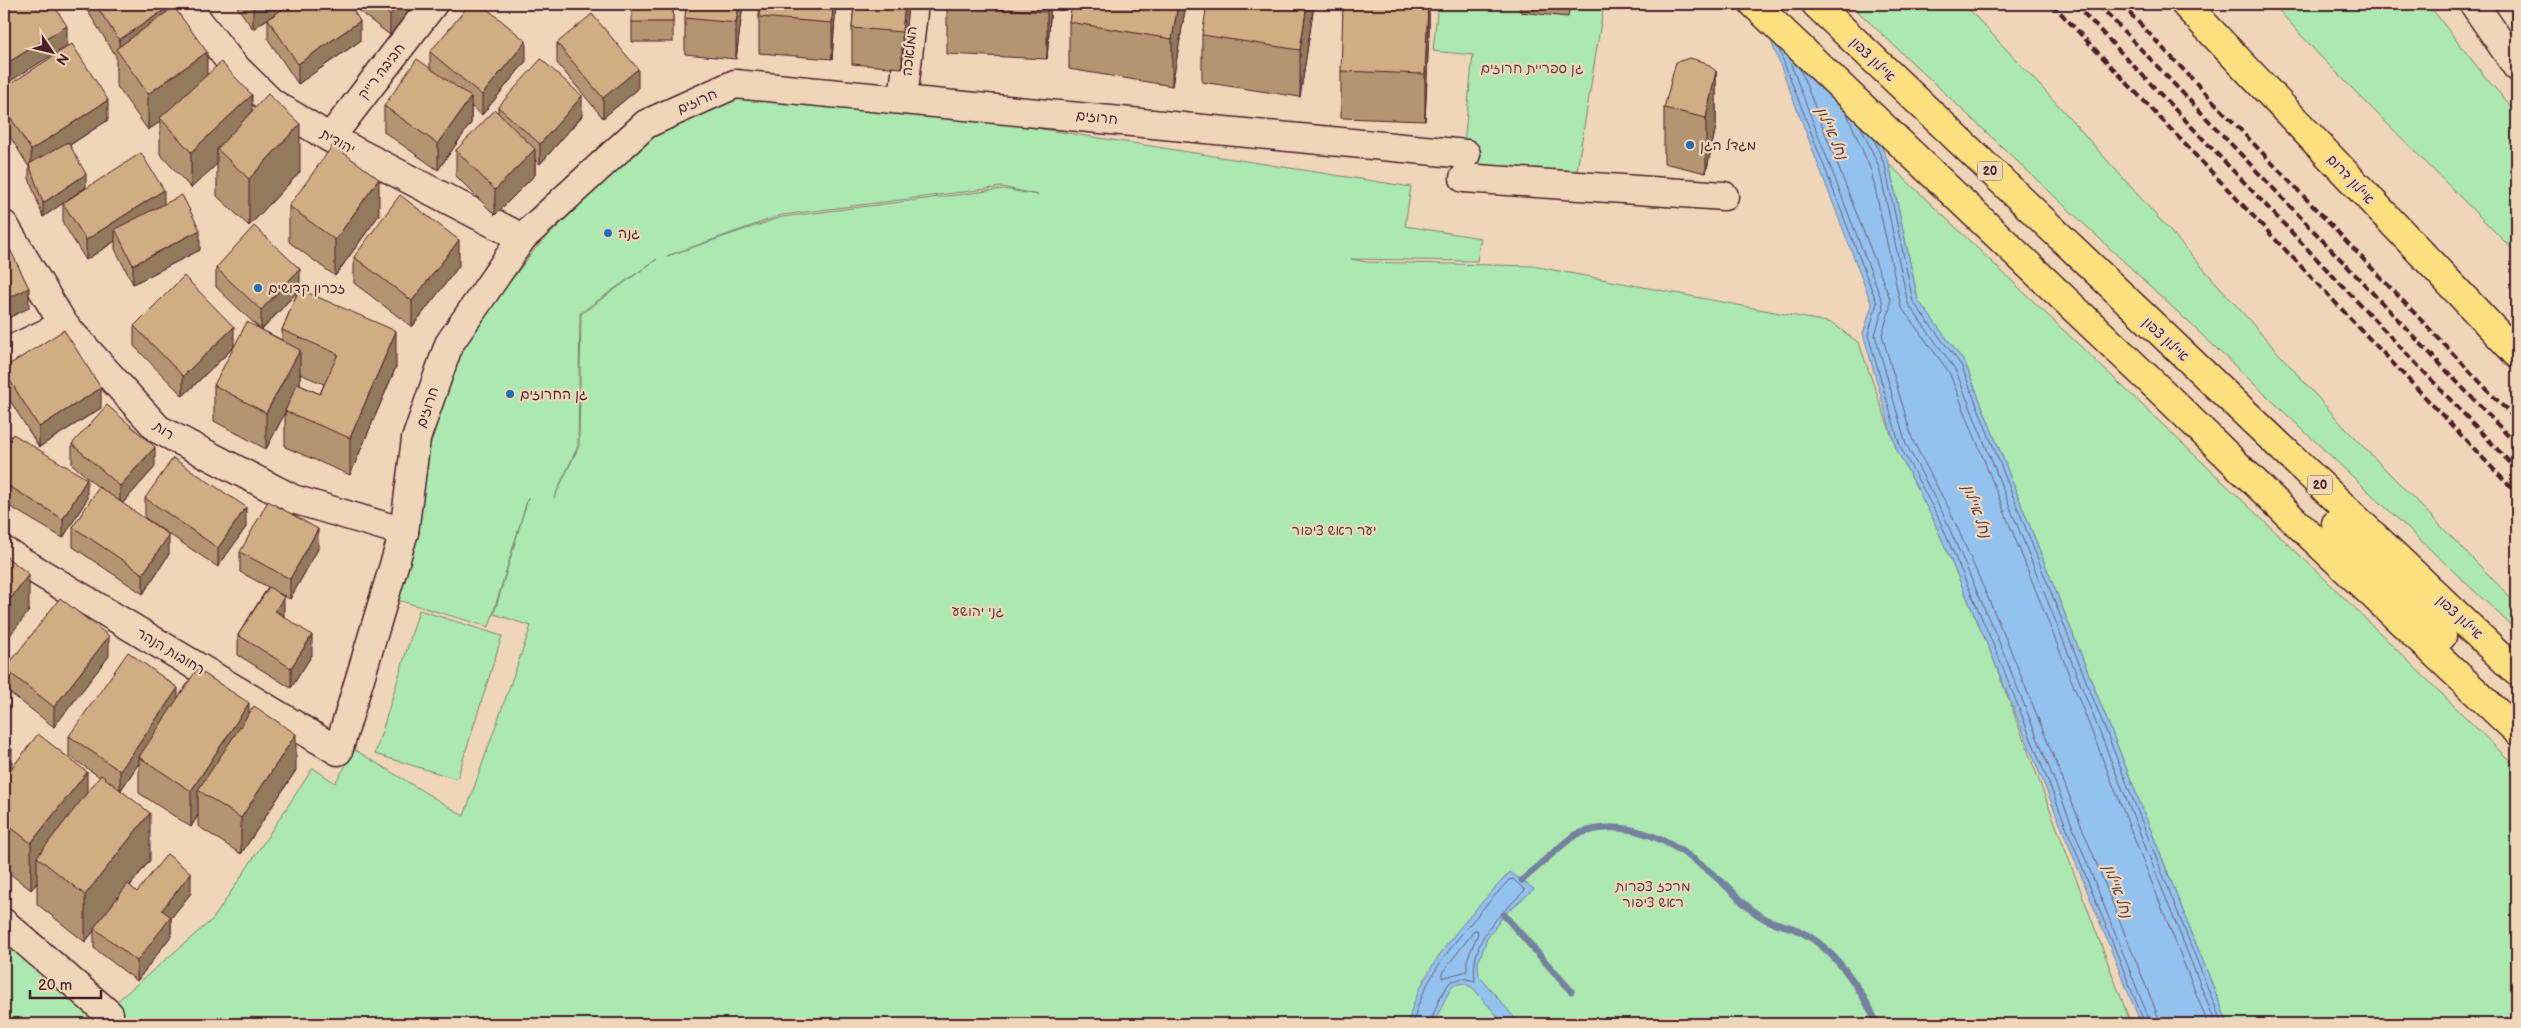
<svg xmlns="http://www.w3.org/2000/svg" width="2521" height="1028" font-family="'Balsamiq Sans','Playpen Sans Hebrew',sans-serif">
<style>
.green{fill:#abe9b0;stroke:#7a846e;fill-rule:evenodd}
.water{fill:#94c2ee;stroke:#7681a0}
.pier{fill:#f0d6b8}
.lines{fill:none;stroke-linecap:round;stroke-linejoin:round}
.shore{stroke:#686079;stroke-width:1}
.stream{stroke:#7681a0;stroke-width:7}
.minor-casing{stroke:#4a1f2b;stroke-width:31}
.highway-casing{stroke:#4a1f2b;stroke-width:31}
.minor{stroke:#f0d6b8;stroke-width:28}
.highway{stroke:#fce080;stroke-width:28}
.rail{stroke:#4a1f2b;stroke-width:4;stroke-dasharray:8 4;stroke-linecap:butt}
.wall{fill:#b39671;stroke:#4a1f2b;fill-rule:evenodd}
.shaded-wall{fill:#927a5c;stroke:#4a1f2b}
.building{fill:#d0ae83;stroke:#4a1f2b}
.poi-dot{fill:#1f6fb2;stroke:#f0d6b8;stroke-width:2}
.labels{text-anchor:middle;stroke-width:4.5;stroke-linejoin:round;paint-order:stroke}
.shield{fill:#f0d6b8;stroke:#7c5655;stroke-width:1}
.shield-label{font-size:12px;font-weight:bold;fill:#4a1f2b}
.street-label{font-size:14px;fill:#4a1f2b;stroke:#f0d6b8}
.park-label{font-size:14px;fill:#593d3f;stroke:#f0d6b8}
.poi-label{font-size:14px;fill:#4a1f2b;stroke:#f0d6b8;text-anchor:start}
.water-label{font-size:15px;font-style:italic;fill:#594052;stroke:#f0d6b8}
</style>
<rect width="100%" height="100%" fill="#f0d6b8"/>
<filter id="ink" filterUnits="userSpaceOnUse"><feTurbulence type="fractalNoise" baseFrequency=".02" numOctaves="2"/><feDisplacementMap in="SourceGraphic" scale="10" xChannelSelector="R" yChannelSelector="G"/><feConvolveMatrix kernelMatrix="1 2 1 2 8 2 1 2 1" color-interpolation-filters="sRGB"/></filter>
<g filter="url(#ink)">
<!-- green -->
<g class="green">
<polygon points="1438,4 1604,4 1574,189 1461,172 1473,55 1433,51"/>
<polygon points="1850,4 1964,4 2059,106 2345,428 2517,604 2517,631"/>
<polygon points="2273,4 2428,4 2486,78 2517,113 2517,254 2320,56"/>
<path d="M760 97 902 107 1411 187 1405 226 1481 238 1477 261 1351 259 1366 262 1533 266 1832 323 1859 343 1896 448 1933 519 1991 653 2131 1024H4V922L115 1003 213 919 313 768 335 783 355 750 464 816 531 626 494 614 528 498 489 627 391 598 425 436 457 351 535 249 650 135 719 102ZM1002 187 1038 195 1003 189 782 217 667 256 782 215ZM657 259 581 314 579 446 554 498 578 446 580 313Z"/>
<polygon points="1889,164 2328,582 2517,768 2517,1024 2228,1024 1965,363 1918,300"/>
<polygon points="419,610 502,636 457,779 375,754"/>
</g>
<!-- water -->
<g class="water">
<polygon points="1821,4 1889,164 1918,300 1965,363 2228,1024 2141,1024 1991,653 1933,519 1896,448 1863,334 1872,305 1763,20"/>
<path d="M1510 872 1534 889 1504 915 1487 939 1478 963 1479 976 1520 1024H1504L1474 989 1464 983 1453 985 1444 1001 1434 1024H1408C1419 967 1472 913 1510 872Z"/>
</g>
<!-- pier -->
<polygon class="pier" points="1753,4 1824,4 1880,136"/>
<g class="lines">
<!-- shore -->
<g class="shore">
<polyline points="1778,47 1877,303 1868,335 1900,446 1938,517 1996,651 2145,1024"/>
<polyline points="1788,57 1882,301 1883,308 1875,335 1906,444 1943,514 2002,649 2151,1024"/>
<polyline points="1800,69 1890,299 1890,308 1882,335 1913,441 1950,511 2009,646 2158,1016 2159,1024"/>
<polyline points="1847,114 1871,170 1901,307 1949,372 2208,1024"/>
<polyline points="1861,127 1879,167 1908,304 1955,369 2216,1024"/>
<polyline points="1873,137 1885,166 1913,302 1961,365 2222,1024"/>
<polygon points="1477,930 1478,933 1467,960 1467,971 1442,978 1442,973 1474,931"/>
<path d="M1413 1024C1423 971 1474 919 1509 880L1513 879 1525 890C1498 918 1470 938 1475 981L1463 978 1450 982 1439 999 1430 1024"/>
</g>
<!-- stream -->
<g class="stream">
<path d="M1522 880C1534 871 1567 838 1578 834 1632 813 1683 848 1722 882 1735 893 1747 909 1762 917 1774 925 1789 925 1801 932 1834 948 1863 991 1877 1024"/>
<polyline points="1504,915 1571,991"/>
</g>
<!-- minor casing -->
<g class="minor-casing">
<g id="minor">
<polyline points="185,4 233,65 272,103 330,138 522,238"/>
<polyline points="2474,4 2517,67"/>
<polyline points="903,99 914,4"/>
<polyline points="330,138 433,4"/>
<polyline points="1464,178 1724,196"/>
<polyline points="4,225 64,325 158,429 293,499 404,532"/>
<polyline points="4,353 64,325"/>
<polyline points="4,551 338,751 404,532 416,439 449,344 522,238 646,124 735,84 1466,154"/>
<polyline points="4,923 109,1014"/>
</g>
</g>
<!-- highway casing -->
<g class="highway-casing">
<g id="highway">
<polyline points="1754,4 2160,390 2302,528 2517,731"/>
<polyline points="1816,4 2517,672"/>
<polyline points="2185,4 2517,354"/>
<polyline points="2336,524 2442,636"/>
</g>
</g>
<!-- minor -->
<use href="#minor" class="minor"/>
<!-- highway -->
<use href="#highway" class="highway"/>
<!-- rail -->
<g class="rail">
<polyline points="2052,4 2517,494"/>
<polyline points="2075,4 2517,470"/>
<polyline points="2098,4 2517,445"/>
<polyline points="2121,4 2517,421"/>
</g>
</g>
<!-- wall -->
<g class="wall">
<polygon points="83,4 163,4 166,13 207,75 252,111 300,172 249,226 217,196 217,164 191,188 160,154 160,122 148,130 116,85 116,56"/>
<polygon points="235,4 289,4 253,29"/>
<polygon points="290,4 414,4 390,35 349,4 360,41 298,84 268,39 268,19"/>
<rect x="632" y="4" width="41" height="38"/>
<polygon points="743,4 736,59 685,54 685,18"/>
<polygon points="760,4 836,4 832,59 759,53 759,17"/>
<polygon points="854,4 908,4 902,68 852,64 852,28"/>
<polygon points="947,4 1051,4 1047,59 947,54"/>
<polygon points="1072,4 1186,4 1172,86 1069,69 1069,22"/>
<polygon points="1313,4 1313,12 1300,97 1202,82 1202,35"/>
<polygon points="1429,4 1429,31 1425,121 1341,118 1341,71"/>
<polygon points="1520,4 1570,4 1568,17 1520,12"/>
<polygon points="557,43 638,89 603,118 557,63"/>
<polygon points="430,52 526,61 482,115 471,106 471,123 438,170 384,132 384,106 430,68"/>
<polygon points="1716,71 1716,126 1706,173 1664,163 1664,108"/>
<polygon points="4,88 108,120 70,145 86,187 43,217 29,178 29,167 4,127"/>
<polygon points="498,107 582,116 540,164 535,160 535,175 495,215 456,176 456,150 498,113"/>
<polygon points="63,203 164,204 200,250 133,284 115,249 115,241 86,260 63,223"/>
<polygon points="289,206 379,215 335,276 289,242"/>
<polygon points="354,257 459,266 412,327 354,283"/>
<path d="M216 268 300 289 396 367 350 475 285 447V413L266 449 214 421V385L260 329 216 287ZM298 291 282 330V340L262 330ZM300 374 324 384 320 394 300 385Z"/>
<polygon points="134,326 234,347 183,396 134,346"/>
<polygon points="4,368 101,408 39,447 4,391"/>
<polygon points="72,444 155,467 123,503 169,554 143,594 73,547 73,527 99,488 72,464"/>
<polygon points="4,449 87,499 63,538 4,503"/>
<polygon points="145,498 246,527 218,567 145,518"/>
<polygon points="318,549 290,599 279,593 284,617 312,655 291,688 238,655 238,635 268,587 240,572 240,552"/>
<polygon points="109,656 54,727 5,689 5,669"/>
<polygon points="178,697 249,714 296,770 241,854 198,826 198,815 191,827 139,793 139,763 121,790 150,860 130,886 137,892 191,893 171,918 171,936 137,981 94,948 94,931 85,942 37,904 37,883 31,890 4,869 4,743 12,768 87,793 100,777 69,756 69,736"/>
</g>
<!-- shaded-wall -->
<g class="shaded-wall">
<polygon points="260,4 289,4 253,29 253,9"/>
<polygon points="399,4 414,4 390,35 390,15"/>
<polygon points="739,4 743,4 736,59 736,23"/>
<polygon points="833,4 836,4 832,59 832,23"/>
<polygon points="905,4 908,4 902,68 902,32"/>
<polygon points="1048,4 1051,4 1047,59 1047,12"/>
<polygon points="1178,4 1186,4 1172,86 1172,39"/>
<polygon points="1307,4 1313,4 1313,12 1300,97 1300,50"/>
<polygon points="1428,4 1429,4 1429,31 1425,121 1425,74"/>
<polygon points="166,9 166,29 119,53 119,40"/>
<polygon points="360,21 360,41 298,84 298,64"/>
<polygon points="67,26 67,46 4,85 4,65"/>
<polygon points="526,41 526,61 482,115 482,95"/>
<polygon points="207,52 207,88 160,118 160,122 148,130 148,94"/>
<polygon points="638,69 638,89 603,118 603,98"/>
<polygon points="1716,71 1716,126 1706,173 1706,118"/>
<polygon points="252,95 252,131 217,149 217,164 191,188 191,152"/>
<polygon points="582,96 582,116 540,164 540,144"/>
<polygon points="471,97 471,123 438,170 438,144"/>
<polygon points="108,100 108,120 31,170 31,150"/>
<polygon points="300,124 300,172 249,226 249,179"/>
<polygon points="535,149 535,175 495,215 495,190"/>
<polygon points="86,174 86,187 43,217 43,203"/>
<polygon points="379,179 379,215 335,276 335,240"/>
<polygon points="164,190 164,210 115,229 115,241 86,260 86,240"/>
<polygon points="200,230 200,250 133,284 133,265"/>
<polygon points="459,240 459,266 412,327 412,301"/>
<polygon points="300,269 300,289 261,330 261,310"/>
<polygon points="29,288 29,308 4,320 4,300"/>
<polygon points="234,327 234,347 183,396 183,376"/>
<polygon points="396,331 396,367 350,475 350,438"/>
<polygon points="300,350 300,386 285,411 285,413 266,449 266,413"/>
<polygon points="101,388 101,408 39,447 39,427"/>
<polygon points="155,447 155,467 120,506 120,486"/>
<polygon points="87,479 87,499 63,538 63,519"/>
<polygon points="246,507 246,527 218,567 218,548"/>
<polygon points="318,529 318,549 290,599 290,579"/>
<polygon points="169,535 169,554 143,594 143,574"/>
<polygon points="29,574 29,611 4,643 4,607"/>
<polygon points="284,597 284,616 275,611"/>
<polygon points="312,635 312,655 291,688 291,668"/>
<polygon points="109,636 109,656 54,727 54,707"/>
<polygon points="178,688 178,708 139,757 139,763 120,791 120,771"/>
<polygon points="249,703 249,739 198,790 198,815 191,827 191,791"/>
<polygon points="296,734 296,770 241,854 241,818"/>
<polygon points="12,749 12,769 4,779 4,759"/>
<polygon points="87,772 87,819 37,857 37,883 31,890 31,843"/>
<polygon points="150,813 150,860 95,929 94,928 94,931 85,942 85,895"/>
<polygon points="191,873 191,893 171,918 171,936 137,981 137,961 162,910"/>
</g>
<!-- building -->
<g class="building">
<polygon points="4,4 53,4 67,26 4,65"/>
<polygon points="95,4 163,4 166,9 119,40"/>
<polygon points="249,4 260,4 253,9"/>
<polygon points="290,4 349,4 360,21 298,64 268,19"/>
<polygon points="375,4 399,4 390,15"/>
<polygon points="470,4 481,4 526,41 482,95 430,52"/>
<rect x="632" y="4" width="41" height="18"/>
<polygon points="686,4 739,4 736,23 685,18"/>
<polygon points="760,4 833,4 832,23 759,17"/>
<polygon points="854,4 905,4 902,32 852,28"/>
<polygon points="947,4 1048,4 1047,12 947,6"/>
<polygon points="1072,4 1178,4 1172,39 1069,22"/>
<polygon points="1207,4 1307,4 1300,50 1202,35"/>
<polygon points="1343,4 1428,4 1425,74 1341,71"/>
<polygon points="1520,4 1569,4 1568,10 1520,5"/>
<polygon points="174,7 207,52 148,94 116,49"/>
<polygon points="592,14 638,69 603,98 557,43"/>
<polygon points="72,44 108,100 31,150 4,107 4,88"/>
<polygon points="1690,58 1704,62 1716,71 1706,118 1664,108 1676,62"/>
<polygon points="417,59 471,97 438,144 384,106"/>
<polygon points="541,59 582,96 540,144 498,107"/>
<polygon points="221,62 252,95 191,152 160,118"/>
<polygon points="268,94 300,124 249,179 217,149"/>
<polygon points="495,110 535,149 495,190 456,150"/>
<polygon points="68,142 86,174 43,203 29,164"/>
<polygon points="333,145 379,179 335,240 289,206"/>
<polygon points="141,153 164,190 86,240 63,203"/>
<polygon points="182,195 200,230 133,265 115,229"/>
<polygon points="400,195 459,240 412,301 354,257"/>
<polygon points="254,226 300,269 261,310 216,268"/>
<polygon points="4,237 29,288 4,300"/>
<polygon points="184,276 234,327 183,376 134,326"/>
<polygon points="299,289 396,331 350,438 285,411 297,384 320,394 338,354 282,330"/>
<polygon points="247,322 300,350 266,413 214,385"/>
<polygon points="64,330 101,388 39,427 4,371 4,368"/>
<polygon points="107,405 155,447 120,486 72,444"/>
<polygon points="13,434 87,479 63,519 4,483 4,449"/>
<polygon points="173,458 246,507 218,548 145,498"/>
<polygon points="99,487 169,535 143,574 73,527"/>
<polygon points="268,501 318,529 290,579 240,552"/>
<polygon points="4,555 29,574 4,607"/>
<polygon points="269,587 284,597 275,611 312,635 291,668 238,635"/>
<polygon points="60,598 109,636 54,707 5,669"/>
<polygon points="128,652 178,688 120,771 69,736"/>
<polygon points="197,669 249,703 191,791 139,757"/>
<polygon points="254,706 296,734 241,818 198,790"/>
<polygon points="38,734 87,772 31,843 4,822 4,778"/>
<polygon points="4,743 12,749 4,759"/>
<polygon points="101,775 150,813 85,895 37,857"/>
<polygon points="167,854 191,873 162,910 171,917 137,961 94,928 128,884 137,892"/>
</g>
</g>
<!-- markers -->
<g class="poi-dot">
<circle cx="1690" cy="145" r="5"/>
<circle cx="608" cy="233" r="5"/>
<circle cx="258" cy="288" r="5"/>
<circle cx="510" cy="394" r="5"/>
</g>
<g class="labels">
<!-- shield labels -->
<g class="shield">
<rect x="1977.5" y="161.5" width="25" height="19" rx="4"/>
<rect x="2307.5" y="475.5" width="25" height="19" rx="4"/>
</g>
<g class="shield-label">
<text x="1990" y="175">20</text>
<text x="2320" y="489">20</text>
</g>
<!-- street labels -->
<g class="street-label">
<text transform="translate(909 51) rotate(-84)" y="5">המלאכה</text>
<text transform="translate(1873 59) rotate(44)" y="5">איילון צפון</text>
<text transform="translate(381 71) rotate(-52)" y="5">חביבה רייק</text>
<text transform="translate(697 101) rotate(-24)" y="5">חרוזים</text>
<text transform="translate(1097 117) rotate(6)" y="5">חרוזים</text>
<text transform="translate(338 141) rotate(29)" y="5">יהודית</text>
<text transform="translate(2351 179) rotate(47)" y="5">איילון דרום</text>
<text transform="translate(2166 339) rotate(43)" y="5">איילון צפון</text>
<text transform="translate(427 407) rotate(-71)" y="5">חרוזים</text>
<text transform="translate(164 430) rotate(34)" y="5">רות</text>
<text transform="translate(2460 617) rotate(43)" y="5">איילון צפון</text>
<text transform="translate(171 651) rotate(31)" y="5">רחובות הנהר</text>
</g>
<!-- park labels -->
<g class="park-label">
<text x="1532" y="73">גן ספריית חרוזים</text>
<text x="1334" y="535">יער ראש ציפור</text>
<text x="978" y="616">גני יהושע</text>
<text x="1653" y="891">מרכז צפרות<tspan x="1653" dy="16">ראש ציפור</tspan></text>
</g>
<!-- poi labels -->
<g class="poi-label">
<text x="1700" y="150">מגדל הגן</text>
<text x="618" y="238">גנה</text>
<text x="268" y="293">זכרון קדושים</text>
<text x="520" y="399">גן החרוזים</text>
</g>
<!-- water labels -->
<g class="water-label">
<text transform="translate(1832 133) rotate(66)" y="5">נחל איילון</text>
<text transform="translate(1977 511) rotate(70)" y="5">נחל איילון</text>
<text transform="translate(2118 891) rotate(70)" y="5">נחל איילון</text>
</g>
</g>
<!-- margin -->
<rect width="2521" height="1028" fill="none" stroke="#f0d6b8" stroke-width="20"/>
<rect x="10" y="10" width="2501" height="1008" fill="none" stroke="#4a1f2b" stroke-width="2" filter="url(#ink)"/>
<!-- north arrow -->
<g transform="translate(52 52) rotate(125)" stroke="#f0d6b8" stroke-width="4" paint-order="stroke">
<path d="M0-4L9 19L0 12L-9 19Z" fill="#4a1f2b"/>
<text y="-8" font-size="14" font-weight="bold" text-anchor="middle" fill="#4a1f2b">N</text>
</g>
<!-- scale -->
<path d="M30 990v8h71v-8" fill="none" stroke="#4a1f2b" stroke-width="2.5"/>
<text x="38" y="990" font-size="15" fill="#4a1f2b" stroke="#f0d6b8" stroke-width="4" paint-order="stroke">20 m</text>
</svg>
